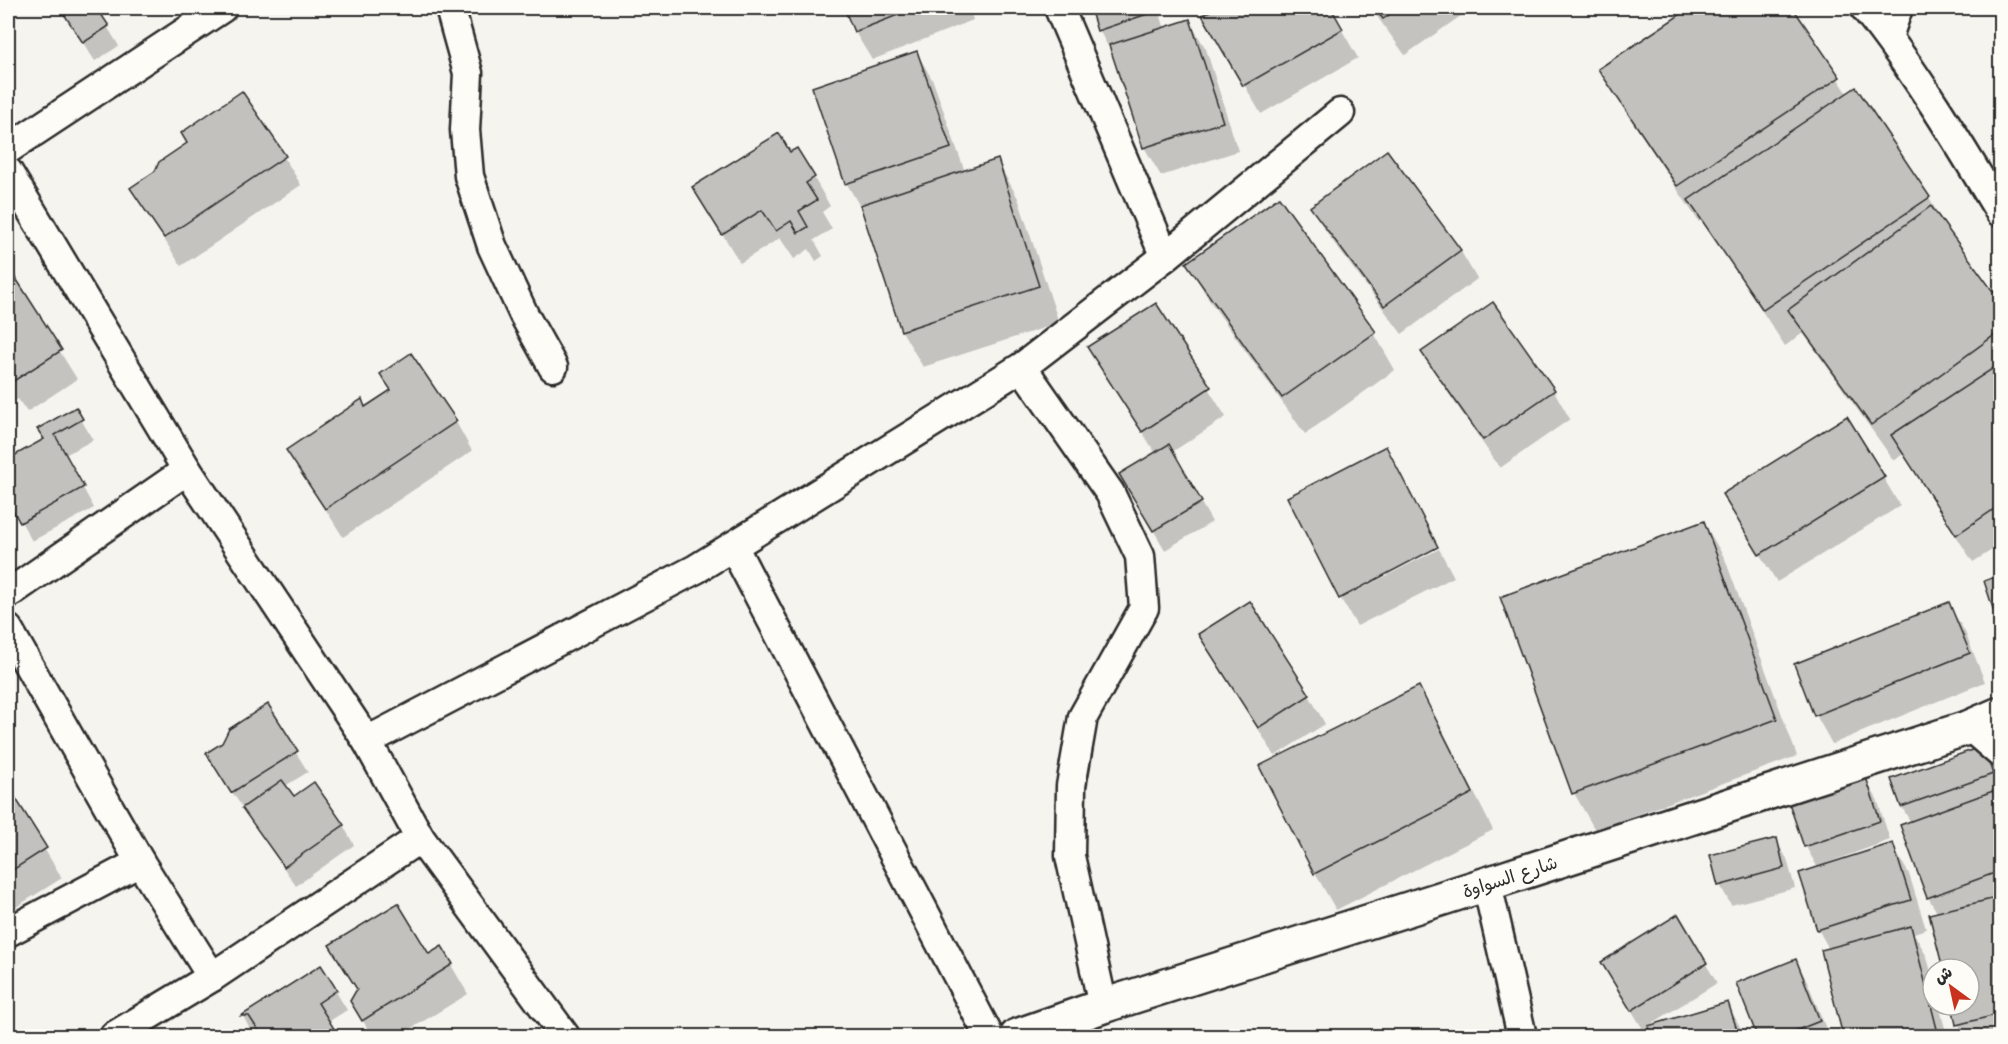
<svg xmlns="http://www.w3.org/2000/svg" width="2008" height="1044" font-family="Mali,'Playpen Sans Arabic',sans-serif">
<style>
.shadow{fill:#0003}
.building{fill:#c2c1be;stroke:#2b2b2b;stroke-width:1.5}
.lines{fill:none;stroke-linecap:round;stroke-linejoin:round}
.street-casing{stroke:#2b2b2b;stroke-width:33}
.secondary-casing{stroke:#2b2b2b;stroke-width:38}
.street{stroke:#fdfcf7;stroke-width:28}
.secondary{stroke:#fdfcf7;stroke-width:33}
.labels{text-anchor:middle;stroke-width:5;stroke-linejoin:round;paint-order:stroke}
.street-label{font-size:18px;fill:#2b2b2b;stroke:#fdfcf7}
</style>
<rect width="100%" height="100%" fill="#f5f4ef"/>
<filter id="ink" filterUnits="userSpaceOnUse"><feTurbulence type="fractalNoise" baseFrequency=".0167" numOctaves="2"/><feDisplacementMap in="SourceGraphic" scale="12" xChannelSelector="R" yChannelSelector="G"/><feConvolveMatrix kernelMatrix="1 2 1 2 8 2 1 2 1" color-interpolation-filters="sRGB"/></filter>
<g filter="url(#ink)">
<!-- shadow -->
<g class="shadow">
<polygon points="60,8 101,8 97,10 119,46 95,61"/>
<polygon points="846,8 969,8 973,20 872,60 855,32"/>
<polygon points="1091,8 1158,8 1165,29 1189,21 1206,49 1238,151 1161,176 1144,147 1112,50 1110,50 1099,30"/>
<polygon points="1219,8 1329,8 1358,58 1261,114 1205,16"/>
<polygon points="1371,8 1472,8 1405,55"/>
<polygon points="1693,8 1791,8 1848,94 1856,89 1929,198 1950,235 2000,304 2000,545 1973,562 1903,454 1894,461 1803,333 1785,346 1702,220 1699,222 1622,106 1600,69"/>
<polygon points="917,53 933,81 965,172 997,161 1018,198 1059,323 923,367 902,331 863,212 847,184 814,88"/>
<polygon points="790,154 814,178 830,206 822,212 832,229 814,240 823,256 816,261 809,249 794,259 780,238 740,263 694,187"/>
<polygon points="284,157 301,185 181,266 132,188 156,172"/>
<polygon points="1312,208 1460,250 1477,279 1402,334 1329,236"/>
<polygon points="1188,263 1374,333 1395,370 1305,434 1209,300"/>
<polygon points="8,269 77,379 27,412 18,399 8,406"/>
<polygon points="1156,305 1226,417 1172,452 1212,522 1165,550 1121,474 1156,454 1089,348"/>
<polygon points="1423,352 1554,391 1570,419 1500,468 1440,381"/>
<polygon points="411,355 456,422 472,451 343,537 288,450 362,401 366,408 392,391"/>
<polygon points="75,409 93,440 65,455 94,508 32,541 8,498 8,461 46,440"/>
<polygon points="1386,448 1438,546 1340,597"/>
<polygon points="1883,477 1900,506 1777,582 1740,523"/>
<polygon points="1704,523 1725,559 1797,756 1595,830 1574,793"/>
<polygon points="1439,549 1454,577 1357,626 1341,599"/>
<polygon points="2000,577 2000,625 1986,582"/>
<polygon points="1948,603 1965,632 1985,682 1832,744 1816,715"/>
<polygon points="1217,663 1309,695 1325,724 1275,756"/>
<polygon points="1419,688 1440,725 1493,830 1336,910 1315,873"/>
<polygon points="267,706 308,772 285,786 294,798 343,825 354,845 296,886 219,773 223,744"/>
<polygon points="1983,748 1994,768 2000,785 2000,795 1994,797 2000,808 2000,1036 1965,1036 1958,1024 1953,1005 1969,1005 1969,969 1944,969 1938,914 1928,897 1911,823 1902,807 1892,780"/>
<polygon points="8,755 12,762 8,765"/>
<polygon points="1865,779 1877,799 1890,840 1827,863 1828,865 1892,845 1909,874 1926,929 1914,933 1927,957 1933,980 1933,1005 1939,1005 1947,1036 1844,1036 1822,951 1829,949 1818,929 1818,868 1806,847 1791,804"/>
<polygon points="8,789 62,878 8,912"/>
<polygon points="1776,840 1787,859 1795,888 1731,905 1720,885"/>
<polygon points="429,956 451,965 468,994 399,1036 372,1036 351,1001 358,990 348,974"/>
<polygon points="1796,961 1807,981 1829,1036 1759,1036 1738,983"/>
<polygon points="1706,964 1717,983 1643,1029 1614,982"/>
<polygon points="321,967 347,1010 328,1022 337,1036 253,1035 243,1016"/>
<polygon points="1727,1003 1745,1036 1653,1036 1650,1027"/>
</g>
<!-- building -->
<g class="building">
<polygon points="60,8 97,8 109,26 83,43"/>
<polygon points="844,8 916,8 854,32"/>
<polygon points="1090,8 1154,8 1156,11 1097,31"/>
<polygon points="1216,8 1331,8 1343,29 1243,86 1202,15"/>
<polygon points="1374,8 1399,8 1383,19"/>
<polygon points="1690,8 1793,8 1840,77 1677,186 1598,69"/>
<polygon points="1190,19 1223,122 1143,148 1109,45"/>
<polygon points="917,51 951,148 845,184 812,87"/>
<polygon points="1856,87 1930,197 1763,310 1688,200"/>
<polygon points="242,91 286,156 164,238 130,188 155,171 159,162 187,143 181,133"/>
<polygon points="779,133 790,152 797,148 815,177 806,183 817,200 799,211 808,227 798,233 791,221 776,231 762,210 722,235 692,187"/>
<polygon points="1387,150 1461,250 1384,306 1310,207"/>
<polygon points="998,159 1039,286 901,331 860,205"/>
<polygon points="1279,197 1376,332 1282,398 1186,263"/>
<polygon points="1931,206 2000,301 2000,331 1871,425 1788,310"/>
<polygon points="8,266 62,350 9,384 8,382"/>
<polygon points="1493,302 1555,390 1483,440 1421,352"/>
<polygon points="1156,303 1211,387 1142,432 1087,347"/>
<polygon points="411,353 457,421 325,509 286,450 362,399 365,407 391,390 380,374"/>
<polygon points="1998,365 2000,369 2000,505 1956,535 1891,435"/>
<polygon points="76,407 83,419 55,435 84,487 20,523 8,501 8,459 44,439 37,429"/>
<polygon points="1847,416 1885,477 1759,555 1722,494"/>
<polygon points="1169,444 1202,502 1153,531 1119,474"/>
<polygon points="1386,446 1438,547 1339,599 1287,497"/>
<polygon points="1704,521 1777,719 1572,794 1500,597"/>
<polygon points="2000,575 2000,630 1984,581"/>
<polygon points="1250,601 1310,695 1258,728 1198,634"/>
<polygon points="1949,602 1970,653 1814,716 1794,664"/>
<polygon points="1419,686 1473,793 1314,874 1259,766"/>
<polygon points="268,704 298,751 231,793 206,753 222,743 229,729"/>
<polygon points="1983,746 1993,774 1901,807 1891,779"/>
<polygon points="1866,777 1880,821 1804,847 1789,803"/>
<polygon points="282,780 294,796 314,782 344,825 284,867 242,808"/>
<polygon points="8,786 47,848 8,873"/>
<polygon points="1993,791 2000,813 2000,871 1927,898 1900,825"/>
<polygon points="1777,838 1784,868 1718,886 1710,855"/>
<polygon points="1893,843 1911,900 1817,930 1799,873"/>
<polygon points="2000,897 2000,1014 1956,1025 1952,1005 1969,1005 1969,969 1943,969 1929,914"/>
<polygon points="398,903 429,954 442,946 453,964 362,1021 350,1001 357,989 329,945"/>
<polygon points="1678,914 1707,963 1631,1011 1601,962"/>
<polygon points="1911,926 1937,1029 1907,1036 1843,1036 1821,950"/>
<polygon points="1796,959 1820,1021 1782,1036 1757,1036 1736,983"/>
<polygon points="321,965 337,990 318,1003 338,1035 335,1036 262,1036 249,1016 241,1016"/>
<polygon points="1728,1002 1739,1036 1651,1036 1648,1026"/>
</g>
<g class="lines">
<!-- street casing -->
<g class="street-casing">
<g id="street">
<polyline points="450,8 468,73 465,130 469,176 492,246 524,315 553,367"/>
<polyline points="1059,8 1165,257"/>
<path d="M1865 8C1916 72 1958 142 2000 212"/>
<polyline points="1888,37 1898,8"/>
<polyline points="8,149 222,8"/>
<polyline points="8,172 187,470 367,741 420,838 565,1036"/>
<polyline points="1022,367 1110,493 1140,556 1144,608 1083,717 1071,786 1070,856 1103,1006"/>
<polyline points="733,546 989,1036"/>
<polyline points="8,594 187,470"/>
<polyline points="8,629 140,862 212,977"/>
<polyline points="1970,727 2000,753"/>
<polyline points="367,741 696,569 1022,367 1165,257 1340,113"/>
<polyline points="1487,884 1522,1036"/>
<polyline points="8,932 140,862"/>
<polyline points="114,1036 212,977 420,838"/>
</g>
</g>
<!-- secondary casing -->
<g class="secondary-casing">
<polyline id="secondary" points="1017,1036 1103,1006 1487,884 1970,727 2000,714"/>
</g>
<!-- street -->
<use href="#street" class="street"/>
<!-- secondary -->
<use href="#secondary" class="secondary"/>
</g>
</g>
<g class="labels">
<!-- street labels -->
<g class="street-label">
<text transform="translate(1510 877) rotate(-18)" y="6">شارع السواوة</text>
</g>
</g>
<!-- margin -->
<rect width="2008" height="1044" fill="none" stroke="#fdfcf7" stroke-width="30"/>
<rect x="15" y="15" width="1978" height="1014" fill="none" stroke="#2b2b2b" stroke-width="2" filter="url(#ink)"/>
<!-- north arrow -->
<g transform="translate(1951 987) rotate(327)"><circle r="28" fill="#fdfcf7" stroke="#a9a8a5" stroke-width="1.5"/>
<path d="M0-4.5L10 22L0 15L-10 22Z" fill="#c8321e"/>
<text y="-9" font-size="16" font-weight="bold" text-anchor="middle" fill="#2b2b2b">ش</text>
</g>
</svg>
